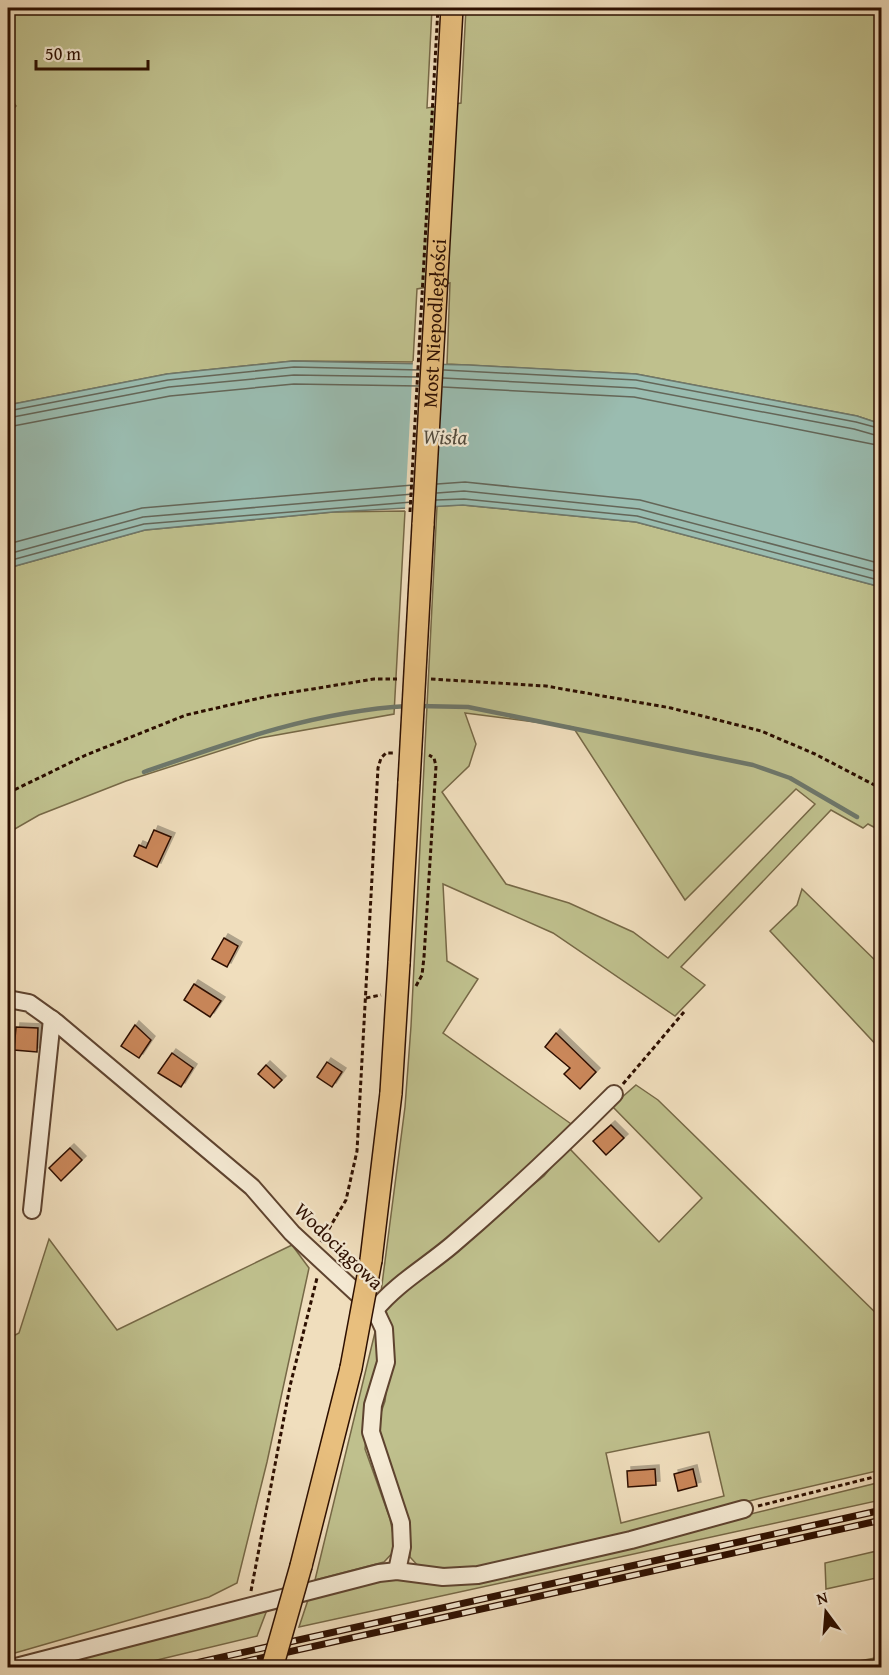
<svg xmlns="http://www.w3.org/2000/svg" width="889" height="1675" font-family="'Gentium Book Plus',serif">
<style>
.green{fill:#bfc08d;stroke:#766846;stroke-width:1.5;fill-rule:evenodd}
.water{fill:#9abcb0;stroke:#6e776a;stroke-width:1.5}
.pier{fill:#f0debd}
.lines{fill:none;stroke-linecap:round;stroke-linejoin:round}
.shore{stroke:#646658;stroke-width:1.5}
.stream{stroke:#6e776a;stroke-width:4.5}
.building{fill:#ca875a;stroke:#2d0f00;stroke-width:1.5;filter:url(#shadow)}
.minor-casing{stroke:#5e432f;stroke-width:20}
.major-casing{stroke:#2d0f00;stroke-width:24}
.path{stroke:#2d0f00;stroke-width:3;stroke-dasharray:4.5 3;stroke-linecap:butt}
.minor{stroke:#f5ead4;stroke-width:16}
.major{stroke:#e8bf7e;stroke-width:21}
.rail-casing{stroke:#2d0f00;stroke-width:7}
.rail{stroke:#f5ead4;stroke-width:4.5;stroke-dasharray:14;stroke-linecap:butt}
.major-bridge-casing{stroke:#2d0f00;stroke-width:24;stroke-linecap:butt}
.path-bridge{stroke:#2d0f00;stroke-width:3;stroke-dasharray:4.5 3;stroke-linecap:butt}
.major-bridge{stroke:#e8bf7e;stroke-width:21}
.labels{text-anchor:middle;stroke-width:4.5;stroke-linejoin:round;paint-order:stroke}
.street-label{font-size:20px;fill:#2d0f00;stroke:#f5ead4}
.water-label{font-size:21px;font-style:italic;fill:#534c3e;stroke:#f5ead4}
</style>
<defs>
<filter id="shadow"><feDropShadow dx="4" dy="-4" stdDeviation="0" flood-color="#0004"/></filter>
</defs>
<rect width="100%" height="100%" fill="#f0debd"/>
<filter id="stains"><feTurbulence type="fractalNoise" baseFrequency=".00333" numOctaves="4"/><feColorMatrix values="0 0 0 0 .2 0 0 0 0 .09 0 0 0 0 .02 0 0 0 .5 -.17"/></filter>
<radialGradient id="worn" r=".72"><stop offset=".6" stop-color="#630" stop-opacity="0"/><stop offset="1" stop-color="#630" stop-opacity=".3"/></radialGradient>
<!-- green -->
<g class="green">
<polygon points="8,8 432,8 427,108 461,103 466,8 881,8 881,424 857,416 636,374 447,364 450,283 417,289 413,362 293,361 167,374 8,405 8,115 16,106 8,95"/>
<path d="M463 505 636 522 881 587V831L868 824 863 828 831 810 681 967 705 985 675 1016 553 933 443 884 447 961 478 979 443 1033 574 1126 451 1246 381 1292 405 1107 411 1026 437 506ZM465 713 573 727 685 900 796 789 815 804 668 958 633 932 569 903 506 884 442 792 469 766 476 744Z"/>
<polygon points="405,511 394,714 260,738 126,781 39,815 8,833 8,568 145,530 333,512"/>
<polygon points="802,889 881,966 881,1050 770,931 797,905"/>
<path d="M636 1085 658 1100 881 1318V1470L761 1498 525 1560 488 1568H420L410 1557V1533L377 1424 385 1401 392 1344 385 1304 544 1176 568 1147 659 1242 702 1198 612 1106ZM709 1432 724 1496 621 1523 606 1453Z"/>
<polygon points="49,1239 117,1330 292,1245 309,1268 267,1462 237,1583 209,1597 8,1655 8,1339 19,1333"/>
<polygon points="377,1324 380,1357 369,1404 365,1449 390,1519 396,1549 384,1562 315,1580"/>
<polygon points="881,1482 881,1500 299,1627 309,1597 393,1577 477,1581"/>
<polygon points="881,1550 881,1577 826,1589 825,1563"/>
<polygon points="270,1602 257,1636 128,1667 8,1668"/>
<polygon points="881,1657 881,1667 827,1667"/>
</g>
<!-- water -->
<polygon class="water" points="293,361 469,365 636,374 857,416 881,424 881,587 636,522 463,505 333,512 145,530 8,568 8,405 167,374"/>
<!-- pier -->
<polygon class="pier" points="413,361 444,361 435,509 405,511"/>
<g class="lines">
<!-- shore -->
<g class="shore">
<polyline points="444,370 636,380 856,422 882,429"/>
<polyline points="443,378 635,388 854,429 882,437"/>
<polyline points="443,387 634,397 882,446"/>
<polyline points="8,411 168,380 294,367 420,370"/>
<polyline points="8,418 169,387 294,375 419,377"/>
<polyline points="8,427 170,396 294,384 419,386"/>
<polyline points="437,484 465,482 640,500 882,564"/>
<polyline points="437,493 464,491 639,509 882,573"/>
<polyline points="436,500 464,499 637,516 882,581"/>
<polyline points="8,544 142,508 413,485"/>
<polyline points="8,554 143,517 413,494"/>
<polyline points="8,561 144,524 412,502"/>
</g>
<!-- stream -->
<g class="stream">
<polyline points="419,706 468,707 753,765 790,778 857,817"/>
<path d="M144 772C230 742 316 711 408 706"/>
</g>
</g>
<!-- building -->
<g class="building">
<polygon points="154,830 171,837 157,867 134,856 139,845 146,848"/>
<polygon points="224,938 238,946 227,967 212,959"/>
<polygon points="194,984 221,1001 210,1017 184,1000"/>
<polygon points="135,1025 151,1040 139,1058 121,1046"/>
<polygon points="16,1027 38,1028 37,1052 14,1050"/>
<polygon points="556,1033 596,1072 580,1089 564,1074 570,1068 545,1047"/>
<polygon points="172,1053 193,1068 181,1087 158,1073"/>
<polygon points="327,1062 342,1072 332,1087 317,1077"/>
<polygon points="266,1065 282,1080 274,1088 258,1074"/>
<polygon points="611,1125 624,1138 606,1155 593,1141"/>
<polygon points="70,1148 82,1160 61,1181 49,1168"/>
<polygon points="655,1469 656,1485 628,1487 627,1471"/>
<polygon points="693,1469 697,1486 678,1491 674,1474"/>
</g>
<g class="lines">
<!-- minor casing -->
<g class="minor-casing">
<g id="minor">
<polyline points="8,999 29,1003 57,1023 252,1187 292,1233 375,1310 384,1329 386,1362 373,1405 371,1432 401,1523 402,1547 397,1571"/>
<polyline points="32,1210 52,1019"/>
<path d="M375 1310C396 1284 426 1267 452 1245 508 1197 562 1146 614 1094"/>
<polyline points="12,1668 379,1573 397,1571 443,1577 478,1575 631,1540 744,1509"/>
</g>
</g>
<!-- major casing -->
<g class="major-casing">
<g id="major">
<path id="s1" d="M423 525 452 8"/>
<polyline points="399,963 409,782"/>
<polyline points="371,1260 391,1093"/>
<polyline points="301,1566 351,1368"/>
</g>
</g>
<!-- path -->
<g class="path">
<polyline points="431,679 546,686 671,708 761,731 815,754 882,789"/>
<polyline points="8,793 86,755 186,715 269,696 374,679 397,679"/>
<polyline points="416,986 422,975 424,957 436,766 434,758 429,755"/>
<polyline points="366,998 381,995"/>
<polyline points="623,1084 684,1012"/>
<polyline points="321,1242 346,1200 357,1151 378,768 381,758 386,753 395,753"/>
<polyline points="758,1506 882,1475"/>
<polyline points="251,1591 290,1386 317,1278"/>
</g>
<!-- minor -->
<use href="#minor" class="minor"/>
<!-- major -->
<use href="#major" class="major"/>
<!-- rail casing -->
<g class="rail-casing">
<g id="rail">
<polyline points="173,1668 882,1510"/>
<polyline points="216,1668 882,1520"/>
</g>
</g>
<!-- rail -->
<use href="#rail" class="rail"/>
<!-- major-bridge casing -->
<g class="major-bridge-casing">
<g id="major-bridge">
<polyline points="409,782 423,525"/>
<polyline points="391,1093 399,963"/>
<polyline points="351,1368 371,1260"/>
<polyline points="272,1668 301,1566"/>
</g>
</g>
<!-- path-bridge -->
<polyline class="path-bridge" points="410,512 438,8"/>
<!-- major-bridge -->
<use href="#major-bridge" class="major-bridge"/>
</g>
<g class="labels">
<!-- street labels -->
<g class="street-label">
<text dy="7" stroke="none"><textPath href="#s1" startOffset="202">Most Niepodległości</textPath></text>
<text transform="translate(339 1246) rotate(44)" y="7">Wodociągowa</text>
</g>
<!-- water labels -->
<g class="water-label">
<text transform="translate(445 437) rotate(1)" y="7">Wisła</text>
</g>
</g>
<!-- margin -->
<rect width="889" height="1675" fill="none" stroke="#f0debd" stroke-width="30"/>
<rect x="9" y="9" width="871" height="1657" fill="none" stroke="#2d0f00" stroke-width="3"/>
<rect x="15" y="15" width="859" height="1645" fill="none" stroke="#2d0f00" stroke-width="1.5"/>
<!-- north arrow -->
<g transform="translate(826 1612) rotate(344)" stroke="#f5ead4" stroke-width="4.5" paint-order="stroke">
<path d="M0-4.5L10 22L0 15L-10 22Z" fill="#2d0f00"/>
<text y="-9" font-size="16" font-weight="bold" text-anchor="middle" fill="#2d0f00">N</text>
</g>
<!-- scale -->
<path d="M36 60v9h112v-9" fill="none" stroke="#2d0f00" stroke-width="3"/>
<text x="45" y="60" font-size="18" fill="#2d0f00" stroke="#f5ead4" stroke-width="4.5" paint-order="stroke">50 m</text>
<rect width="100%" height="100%" filter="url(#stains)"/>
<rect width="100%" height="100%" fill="url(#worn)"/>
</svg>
